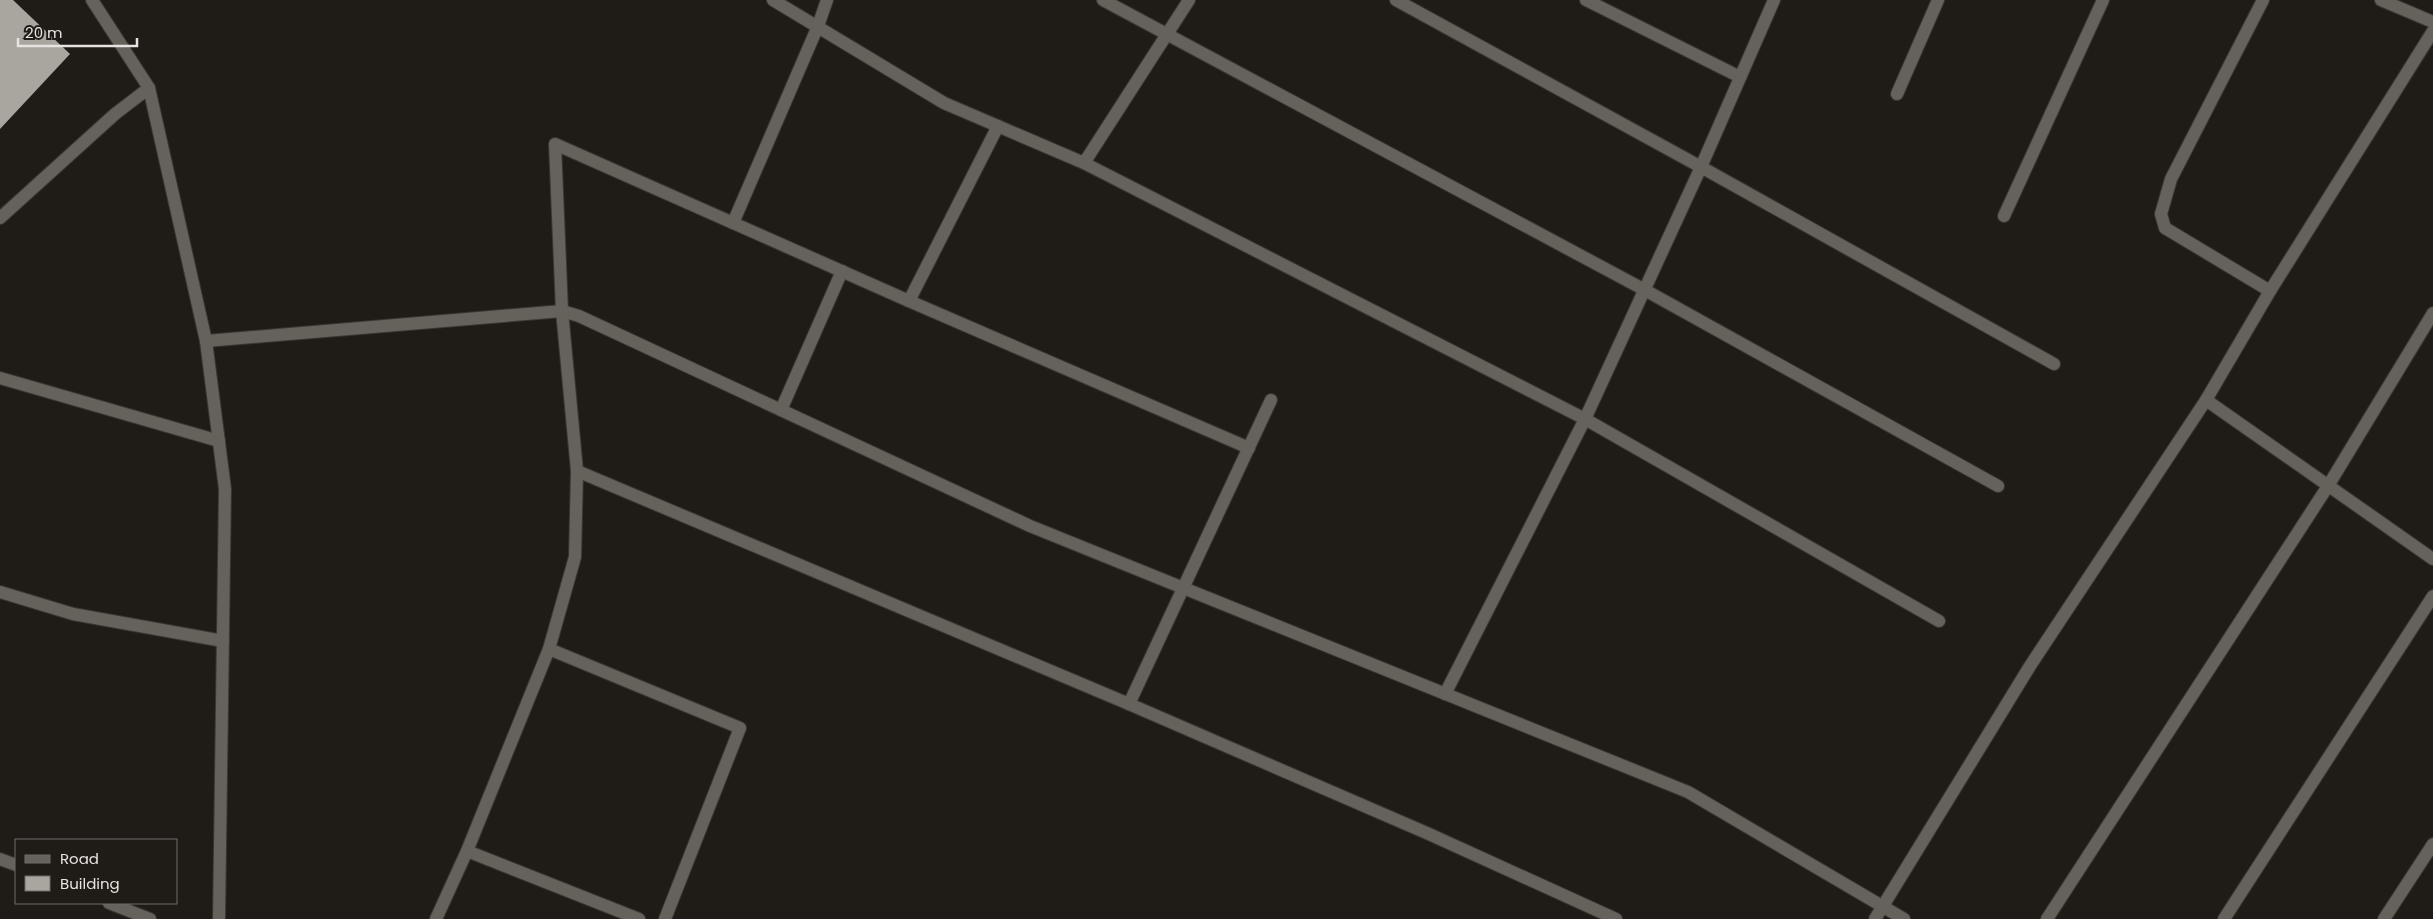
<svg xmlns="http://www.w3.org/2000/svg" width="2433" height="919" font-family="Poppins,sans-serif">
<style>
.building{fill:#a9a59f}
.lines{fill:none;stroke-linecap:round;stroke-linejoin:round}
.lane-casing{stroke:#3a3734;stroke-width:14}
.street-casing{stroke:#3a3734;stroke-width:14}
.secondary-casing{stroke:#3a3734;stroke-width:14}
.lane{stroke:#65615b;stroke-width:12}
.street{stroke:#65615b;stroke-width:12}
.secondary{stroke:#65615b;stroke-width:12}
</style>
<rect width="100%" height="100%" fill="#1f1c18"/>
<!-- building -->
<polygon class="building" points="0,0 13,0 70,54 0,129"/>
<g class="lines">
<!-- lane casing -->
<g class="lane-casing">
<polyline id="lane" points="0,218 115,114 149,88"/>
</g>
<!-- street casing -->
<g class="street-casing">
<g id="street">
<polyline points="773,0 944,103 1084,163 1585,419 1939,621"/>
<polyline points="1103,0 1643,289 1998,486"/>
<polyline points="1396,0 1701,167 2054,364"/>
<polyline points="1586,0 1740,77"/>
<polyline points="2263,0 2171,179 2161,214 2165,228 2270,291"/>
<polyline points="2381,0 2433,22"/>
<polyline points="1897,94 1938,0"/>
<polyline points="1084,163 1189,0"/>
<polyline points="2004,216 2103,0"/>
<polyline points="733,223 818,26 827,0"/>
<polyline points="909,301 998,126"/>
<polyline points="206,341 562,311 579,316 1030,526 1688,792 1904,919"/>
<polyline points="0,378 219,441"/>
<polyline points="2206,400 2270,291 2433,31"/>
<polyline points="781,410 842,271"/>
<polyline points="577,471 562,311 555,144 909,301 1249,448"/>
<polyline points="0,592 73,614 223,641"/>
<polyline points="549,649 740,728 665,919"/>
<polyline points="1445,694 1585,419 1701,167 1774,0"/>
<polyline points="1129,704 1429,834 1616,919"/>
<polyline points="467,851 639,919"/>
<polyline points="0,859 16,865"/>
<polyline points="109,903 150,919"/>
<polyline points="436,919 467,851 549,649 575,557 577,471 1129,704 1271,400"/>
<polyline points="1875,919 2030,666 2206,400 2433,559"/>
<polyline points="2047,919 2328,486 2433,313"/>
<polyline points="2224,919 2433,596"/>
<polyline points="2384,919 2433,844"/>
</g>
</g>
<!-- secondary casing -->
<g class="secondary-casing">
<polyline id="secondary" points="92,0 149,88 206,341 225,489 219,919"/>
</g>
<!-- lane -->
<use href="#lane" class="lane"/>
<!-- street -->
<use href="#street" class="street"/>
<!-- secondary -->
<use href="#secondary" class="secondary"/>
</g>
<!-- legend -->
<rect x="15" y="839" width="162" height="65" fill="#1f1c18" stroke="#6f6c68"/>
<rect x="25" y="855" width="25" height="8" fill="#65615b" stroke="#6f6c68"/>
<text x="60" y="864" font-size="15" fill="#e6e3e0">Road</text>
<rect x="25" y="876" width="25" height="15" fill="#a9a59f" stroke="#6f6c68"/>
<text x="60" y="889" font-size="15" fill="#e6e3e0">Building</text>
<!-- scale -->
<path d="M18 38v8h119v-8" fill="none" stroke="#e6e3e0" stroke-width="2.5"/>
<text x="25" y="38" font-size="15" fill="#e6e3e0" stroke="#1f1c18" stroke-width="4" paint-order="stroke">20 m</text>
</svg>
